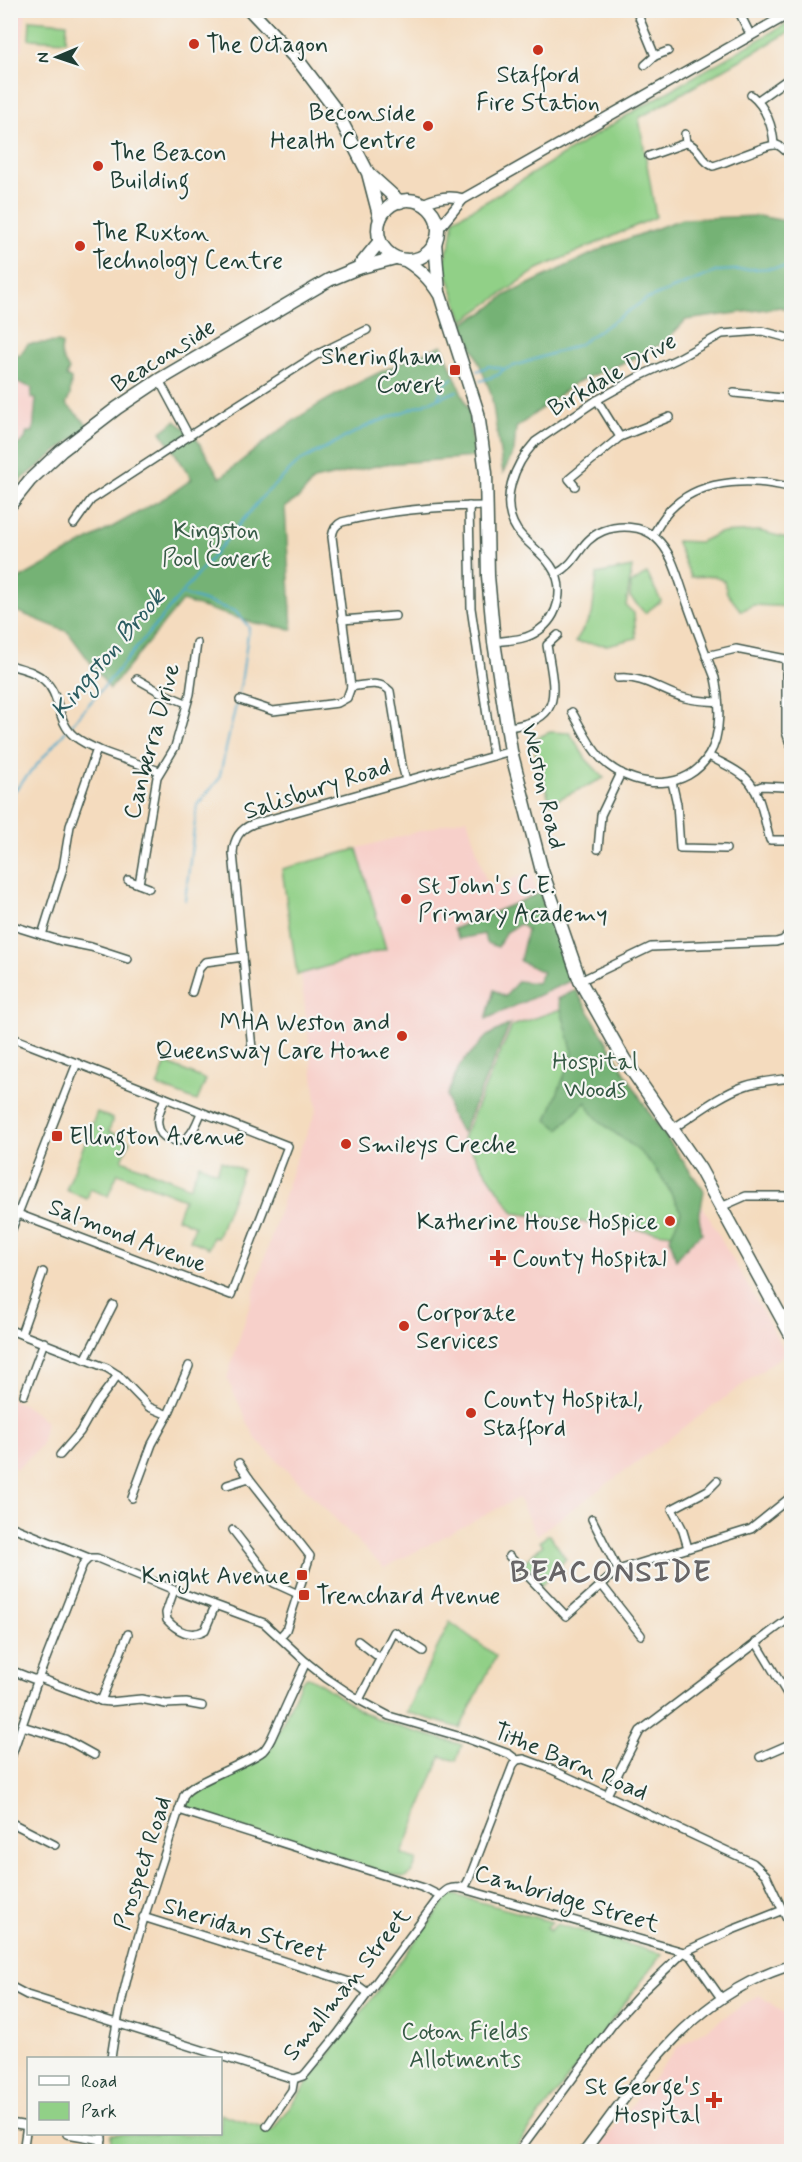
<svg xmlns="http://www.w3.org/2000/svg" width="802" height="2162" font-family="Mynerve,sans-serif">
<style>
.built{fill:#f7d0ca}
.green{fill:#91d087;stroke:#58865e;stroke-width:1.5}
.forest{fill:#74b274;stroke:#4a7854;stroke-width:1.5}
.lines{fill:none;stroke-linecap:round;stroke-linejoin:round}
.stream{stroke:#4ba9ca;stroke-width:2}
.minor-casing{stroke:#3f5549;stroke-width:10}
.tertiary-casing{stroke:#3f5549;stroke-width:12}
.trunk-casing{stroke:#3f5549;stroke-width:15}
.minor{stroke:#fff;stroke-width:7}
.tertiary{stroke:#fff;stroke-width:9}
.trunk{stroke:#fff;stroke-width:12}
.poi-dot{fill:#c8321e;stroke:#f6f6f2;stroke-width:2}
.labels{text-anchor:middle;stroke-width:4.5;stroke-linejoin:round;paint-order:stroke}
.poi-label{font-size:24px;fill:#1f3d34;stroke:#f6f6f2;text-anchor:start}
.street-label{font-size:24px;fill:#1f3d34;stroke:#f6f6f2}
.park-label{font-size:24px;fill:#365a45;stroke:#f6f6f2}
.water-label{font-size:26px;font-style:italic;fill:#2c5d61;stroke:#f6f6f2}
.district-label{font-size:30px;font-weight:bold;letter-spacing:1.5px;fill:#676567;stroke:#f6f6f2}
</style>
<rect width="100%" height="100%" fill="#f6f6f2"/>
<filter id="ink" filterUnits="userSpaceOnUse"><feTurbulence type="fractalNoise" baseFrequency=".0167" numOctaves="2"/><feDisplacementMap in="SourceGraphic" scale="12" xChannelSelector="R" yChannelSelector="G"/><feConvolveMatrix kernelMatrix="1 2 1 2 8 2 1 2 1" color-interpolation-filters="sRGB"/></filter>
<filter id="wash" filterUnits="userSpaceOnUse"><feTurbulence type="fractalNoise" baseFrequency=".008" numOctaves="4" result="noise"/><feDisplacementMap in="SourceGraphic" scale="24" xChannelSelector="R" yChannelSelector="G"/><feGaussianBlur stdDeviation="1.35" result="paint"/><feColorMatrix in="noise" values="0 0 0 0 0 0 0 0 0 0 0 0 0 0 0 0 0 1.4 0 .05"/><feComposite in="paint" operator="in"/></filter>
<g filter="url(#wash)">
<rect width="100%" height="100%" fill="#f4dbbe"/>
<!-- built -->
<g class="built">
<polygon points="11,10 26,11 22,50 11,53"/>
<polygon points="11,360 66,404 11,473"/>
<polygon points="467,818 488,887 532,872 537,895 578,1001 635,1087 786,1353 537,1535 518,1498 384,1568 255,1438 227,1378 294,1164 317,1109 301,975 297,975 282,869"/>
<polygon points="10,1399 23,1404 46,1421 41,1446 17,1469 11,1467"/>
<polygon points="759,1995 791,2018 791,2151 596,2151 676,2049"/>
</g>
<!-- green -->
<g class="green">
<polygon points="30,20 67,23 66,41 29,39"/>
<polygon points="791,21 791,31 639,118 656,217 538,269 463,321 443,262 451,242 454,219 489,200 636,110"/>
<polygon points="759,531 791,539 791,607 753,605 741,611 727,593 724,581 714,576 691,577 676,541 700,542 719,533"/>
<polygon points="632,567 626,606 634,613 636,638 607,645 575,642 592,615 597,574"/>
<polygon points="647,573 661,601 645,613 630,597 631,584"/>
<polygon points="550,732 570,733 586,759 604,778 550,803 532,740"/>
<polygon points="357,849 386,949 297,975 282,869"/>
<polygon points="567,1007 636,1109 701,1226 687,1236 514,1213 463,1138 512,1026"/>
<polygon points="166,1063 206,1080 197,1101 157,1086"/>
<polygon points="97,1112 113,1119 109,1131 130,1141 122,1160 190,1187 199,1164 217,1172 221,1161 243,1170 217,1238 213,1237 209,1248 190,1240 195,1226 177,1218 184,1199 118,1173 108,1196 90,1189 87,1199 66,1190"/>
<polygon points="547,1535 550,1535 566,1559 541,1586 518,1562 523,1558 525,1561 543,1545 540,1542"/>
<polygon points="450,1622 496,1656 460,1728 406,1712"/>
<path d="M307 1677C314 1677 347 1703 357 1709 389 1727 427 1734 462 1745L456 1761 441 1756 402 1854 417 1860C414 1869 412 1874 403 1878L189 1812 184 1808 193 1790 244 1765 271 1748 301 1682Z"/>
<polygon points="451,1894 552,1922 547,1927 550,1931 557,1924 662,1954 513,2151 110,2151 111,2134 220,2134 221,2114 272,2130"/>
</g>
<!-- forest -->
<g class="forest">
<polygon points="758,216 791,222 791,312 781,307 686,320 665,342 637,357 575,383 516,428 514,451 503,473 491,393 463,323 486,311 506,295 608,246 682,219"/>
<path d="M59 342 62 345C59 358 64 360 69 370L66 376 71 379 70 396 66 404 89 426 20 481 11 492V444L18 445 25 439 27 432H33L36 399 31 398 32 388 11 379V350L19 356 28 344Z"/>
<path d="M442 345 469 411 474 457 385 464 314 480 299 498 285 507 292 629 254 623 182 601 110 689 68 632 11 609 10 584 166 497 192 479 161 432 175 421 195 436 220 478C241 462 261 444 282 429 331 393 387 368 442 345Z"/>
<polygon points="540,893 572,980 486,1019 494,990 505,997 518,981 537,983 543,972 520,961 527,930 520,924 505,933 498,947 486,943 484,934 459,939 454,929"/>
<path d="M576 990 648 1111 704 1191 699 1218 702 1233 690 1243 676 1260 670 1238 681 1212C668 1187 656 1164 634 1147 618 1134 594 1122 586 1102L559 1129 547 1120 573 1053 558 999Z"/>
<polygon points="510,1024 462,1133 450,1114 447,1095 460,1065 487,1036"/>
</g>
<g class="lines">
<!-- stream -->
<g class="stream">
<polyline points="477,371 489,366 505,369 578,345 645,300 718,271 792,267"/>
<polyline points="480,381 498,375 504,369"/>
<polyline points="437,399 457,391"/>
<polyline points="182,594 235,611 249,627 241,683 219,779 197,805 185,900"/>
<polyline points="10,796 108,682 263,496 300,461 369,425 437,399 447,382 453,378"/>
</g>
</g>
</g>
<g filter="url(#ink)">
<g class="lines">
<!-- minor casing -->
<g class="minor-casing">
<g id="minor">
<polyline points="636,10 655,56 645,65"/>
<polyline points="738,10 751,36"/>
<polyline points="655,56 668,51"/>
<path d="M751 95C766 107 773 127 774 145"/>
<polyline points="758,100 792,76"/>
<polyline points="685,134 686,143"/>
<path d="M649 156 686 143C700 146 700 161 713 166 726 163 769 143 777 145 783 147 787 153 792 157"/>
<polyline points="734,393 792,399"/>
<polyline points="189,436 318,354 367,330"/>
<polyline points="620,437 670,417"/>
<polyline points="575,486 569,479 620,437 597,400"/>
<polyline points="469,506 471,608 493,756"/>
<polyline points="74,524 91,500 189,436 159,380"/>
<path d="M653 535C659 525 665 513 675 505 705 478 755 478 792 488"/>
<path d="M556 574C580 562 578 541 603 531 619 525 642 525 656 538 673 553 678 579 686 600 695 626 705 652 715 678 720 701 722 734 709 755 687 791 639 789 608 765 591 751 583 730 572 712"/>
<polyline points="342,620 395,616"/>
<path d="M494 642C509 640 526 640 538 631 559 617 566 587 551 566 542 552 526 543 517 530 498 501 515 464 535 442L597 400 640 376 677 359 722 334 762 331 792 339"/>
<polyline points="706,656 736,649 786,659 786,732 790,744"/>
<path d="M10 665C22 669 35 671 44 680 61 694 56 721 74 736 96 753 133 761 159 771"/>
<path d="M618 678C643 675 662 692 685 698 696 701 707 701 718 702"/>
<polyline points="137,679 160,692 186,703"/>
<polyline points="240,700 273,711 338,703 347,698 351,687"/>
<path d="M507 727C566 721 554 690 547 645L558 635"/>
<path d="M709 756C721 763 735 768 746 778 761 792 764 821 770 840H792"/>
<path d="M406 780 402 765 390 691C380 680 364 685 351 687L332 537C333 530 335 525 342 522 390 510 437 506 487 506"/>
<polyline points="672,782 677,804 680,848 726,849"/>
<polyline points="754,789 762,786 784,787"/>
<polyline points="598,849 601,815 621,773"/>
<polyline points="128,880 149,888"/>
<polyline points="139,884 157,777 175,747 190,694 197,643"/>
<polyline points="10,925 61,941 91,947 128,959"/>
<polyline points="42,935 63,868 70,826 97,749"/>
<polyline points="580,981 651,947 776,942 783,940 792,931"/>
<polyline points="192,992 199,969 205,962 243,957"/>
<polyline points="10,1037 288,1146 231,1295 10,1211"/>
<path d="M252 1049 233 853C234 838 240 829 253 824L511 751"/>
<path d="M165 1098C162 1106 156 1117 158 1125 159 1132 163 1137 169 1139 189 1147 195 1127 201 1113"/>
<path d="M672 1129C696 1114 719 1095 745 1086 760 1081 776 1080 792 1078"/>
<polyline points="721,1207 746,1196 792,1196"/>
<polyline points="10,1234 77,1063"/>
<polyline points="10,1330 107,1368 118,1375 149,1407 168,1415"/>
<polyline points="21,1334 43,1272"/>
<polyline points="86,1358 113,1305"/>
<polyline points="24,1395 44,1342"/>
<polyline points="60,1455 80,1432 96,1404 118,1375"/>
<polyline points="239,1463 249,1478"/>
<polyline points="227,1485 249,1478 310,1556 286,1630 280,1637"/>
<polyline points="132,1498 152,1444 168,1415 189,1366"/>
<polyline points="592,1519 618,1570"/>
<polyline points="10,1526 89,1558 97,1558 174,1590 264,1623 306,1662 326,1678 359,1700 389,1716 468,1739 509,1754 517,1760 524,1759 546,1767 753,1863 766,1875 792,1930"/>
<polyline points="233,1530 274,1583 298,1594"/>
<polyline points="688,1548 682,1528 672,1509 708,1490 717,1481"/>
<polyline points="509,1556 566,1616 618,1570 751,1529 792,1496"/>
<polyline points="601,1584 641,1635"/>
<path d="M174 1590 166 1613 167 1620C177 1631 191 1638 205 1630L215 1606"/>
<polyline points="358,1641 380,1658"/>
<polyline points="756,1642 792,1702"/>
<polyline points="10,1670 33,1679 42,1679 101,1701 110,1702 141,1699 166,1704 186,1703 202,1706"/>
<polyline points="359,1700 394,1632 423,1651"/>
<polyline points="101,1701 128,1634"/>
<polyline points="22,1726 65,1739 94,1755"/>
<polyline points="760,1757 792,1743"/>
<polyline points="10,1760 38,1679 83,1564 89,1558"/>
<polyline points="607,1795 640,1731 792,1616"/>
<polyline points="179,1810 424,1888 440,1896"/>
<polyline points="10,1822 55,1845"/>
<polyline points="460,1888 466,1885 469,1879 513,1765 517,1760"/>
<polyline points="143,1917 356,1984 368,1993"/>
<polyline points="10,1986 27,1995 294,2079"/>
<path d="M111 2058C124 1967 156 1882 184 1795 191 1782 247 1764 263 1751 266 1748 269 1743 271 1739L306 1662"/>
<path d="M294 2079 303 2076 306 2073 337 2035 440 1896C447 1889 450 1887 460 1888L684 1952 692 1957 721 1998"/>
<polyline points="10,2123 28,2126"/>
<polyline points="267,2126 292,2090 294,2079"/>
<polyline points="67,2134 102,2140"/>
<polyline points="23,2152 27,2125"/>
<polyline points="101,2152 102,2134"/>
<polyline points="518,2152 613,2024 644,1990 684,1952 732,1930 783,1910 792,1910"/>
</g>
</g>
<!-- tertiary casing -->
<g class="tertiary-casing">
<g id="tertiary">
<path d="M423 204C435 198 450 195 463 199"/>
<polyline points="439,228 463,199 792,12"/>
<path d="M584 2152C644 2073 692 1995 792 1965"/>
</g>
</g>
<!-- trunk casing -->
<g class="trunk-casing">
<g id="trunk">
<polyline points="250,10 301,64 335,109 368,173 380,219"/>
<polyline points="369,174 400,202"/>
<circle cx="408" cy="230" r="30"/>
<polyline points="435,242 439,292"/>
<path d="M405 260C421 270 430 279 440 295L478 413 486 473 488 576 494 642 511 751 542 871 580 981 624 1059 700 1169 792 1337"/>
<polyline points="358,268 380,241"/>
<polyline points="10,505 30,480 61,451 117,408 159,380 329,280 358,268 395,258"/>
</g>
</g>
<!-- minor -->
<use href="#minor" class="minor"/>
<!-- tertiary -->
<use href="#tertiary" class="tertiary"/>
<!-- trunk -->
<use href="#trunk" class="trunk"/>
</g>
</g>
<!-- markers -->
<g class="poi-dot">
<circle cx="194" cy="44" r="6"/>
<circle cx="538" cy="50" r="6"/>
<circle cx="428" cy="126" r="6"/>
<circle cx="98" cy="166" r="6"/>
<circle cx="80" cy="246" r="6"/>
<rect x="449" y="364" width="12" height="12" rx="3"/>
<circle cx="406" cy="899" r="6"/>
<circle cx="402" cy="1036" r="6"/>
<rect x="51" y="1130" width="12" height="12" rx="3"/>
<circle cx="346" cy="1144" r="6"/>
<circle cx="670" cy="1221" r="6"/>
<path d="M495 1249h6v6h6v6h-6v6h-6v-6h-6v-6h6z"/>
<circle cx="404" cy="1326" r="6"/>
<circle cx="471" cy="1413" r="6"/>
<rect x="296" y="1569" width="12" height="12" rx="3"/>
<rect x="298" y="1589" width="12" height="12" rx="3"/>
<path d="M711 2091h6v6h6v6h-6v6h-6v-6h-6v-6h6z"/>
</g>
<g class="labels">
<!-- poi labels -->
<g class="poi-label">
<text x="206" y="52">The Octagon</text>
<text x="538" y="82" text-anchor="middle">Stafford<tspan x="538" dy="28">Fire Station</tspan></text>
<text x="416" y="120" text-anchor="end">Beconside<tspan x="416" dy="28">Health Centre</tspan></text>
<text x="110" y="160">The Beacon<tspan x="110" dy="28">Building</tspan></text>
<text x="92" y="240">The Ruxton<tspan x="92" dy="28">Technology Centre</tspan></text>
<text x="443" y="364" text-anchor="end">Sheringham<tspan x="443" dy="28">Covert</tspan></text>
<text x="418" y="893">St John's C.E.<tspan x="418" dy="28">Primary Academy</tspan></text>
<text x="390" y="1030" text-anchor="end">MHA Weston and<tspan x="390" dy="28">Queensway Care Home</tspan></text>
<text x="69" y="1144">Ellington Avenue</text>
<text x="358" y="1152">Smileys Creche</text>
<text x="658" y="1229" text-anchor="end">Katherine House Hospice</text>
<text x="512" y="1266">County Hospital</text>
<text x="416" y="1320">Corporate<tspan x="416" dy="28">Services</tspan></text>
<text x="483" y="1407">County Hospital,<tspan x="483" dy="28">Stafford</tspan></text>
<text x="290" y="1583" text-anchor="end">Knight Avenue</text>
<text x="316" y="1603">Trenchard Avenue</text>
<text x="700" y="2094" text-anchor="end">St George's<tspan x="700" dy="28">Hospital</tspan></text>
</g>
<!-- street labels -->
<g class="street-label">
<text transform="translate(163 355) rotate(-32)" y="8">Beaconside</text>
<text transform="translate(612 374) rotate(-30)" y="8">Birkdale Drive</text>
<text transform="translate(151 741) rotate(-75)" y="8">Canberra Drive</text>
<text transform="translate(544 786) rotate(77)" y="8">Weston Road</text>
<text transform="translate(317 788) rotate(-18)" y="8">Salisbury Road</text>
<text transform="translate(128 1235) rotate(21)" y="8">Salmond Avenue</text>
<text transform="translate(571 1761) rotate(23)" y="8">Tithe Barn Road</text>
<text transform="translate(142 1863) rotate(-72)" y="8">Prospect Road</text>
<text transform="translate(567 1898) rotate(16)" y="8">Cambridge Street</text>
<text transform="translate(245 1929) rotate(17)" y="8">Sheridan Street</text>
<text transform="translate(346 1984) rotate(-51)" y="8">Smallman Street</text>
</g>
<!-- park labels -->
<g class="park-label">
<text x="216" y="538">Kingston<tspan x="216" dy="28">Pool Covert</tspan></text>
<text x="595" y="1069">Hospital<tspan x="595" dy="28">Woods</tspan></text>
<text x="465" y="2039">Coton Fields<tspan x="465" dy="28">Allotments</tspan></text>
</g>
<!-- water labels -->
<g class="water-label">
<text transform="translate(107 653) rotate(-50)" y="9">Kingston Brook</text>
</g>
<!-- district labels -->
<g class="district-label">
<text x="611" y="1581">BEACONSIDE</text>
</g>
</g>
<!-- margin -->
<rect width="802" height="2162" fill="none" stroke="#f6f6f2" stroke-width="36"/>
<!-- legend -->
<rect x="27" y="2057" width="195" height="78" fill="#f6f6f2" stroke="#a0aca6" stroke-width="1.5"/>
<rect x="39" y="2076" width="30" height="9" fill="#ffffff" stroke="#a0aca6" stroke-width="1.5"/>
<text x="81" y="2087" font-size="18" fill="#1f3d34">Road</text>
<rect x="39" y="2102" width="30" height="18" fill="#91d087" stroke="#a0aca6" stroke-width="1.5"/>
<text x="81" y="2117" font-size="18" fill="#1f3d34">Park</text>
<!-- north arrow -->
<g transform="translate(57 57) rotate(268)" stroke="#f6f6f2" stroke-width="4.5" paint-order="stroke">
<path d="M0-4.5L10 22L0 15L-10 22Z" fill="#1f3d34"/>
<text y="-9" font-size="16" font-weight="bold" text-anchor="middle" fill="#1f3d34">N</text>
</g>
</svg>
